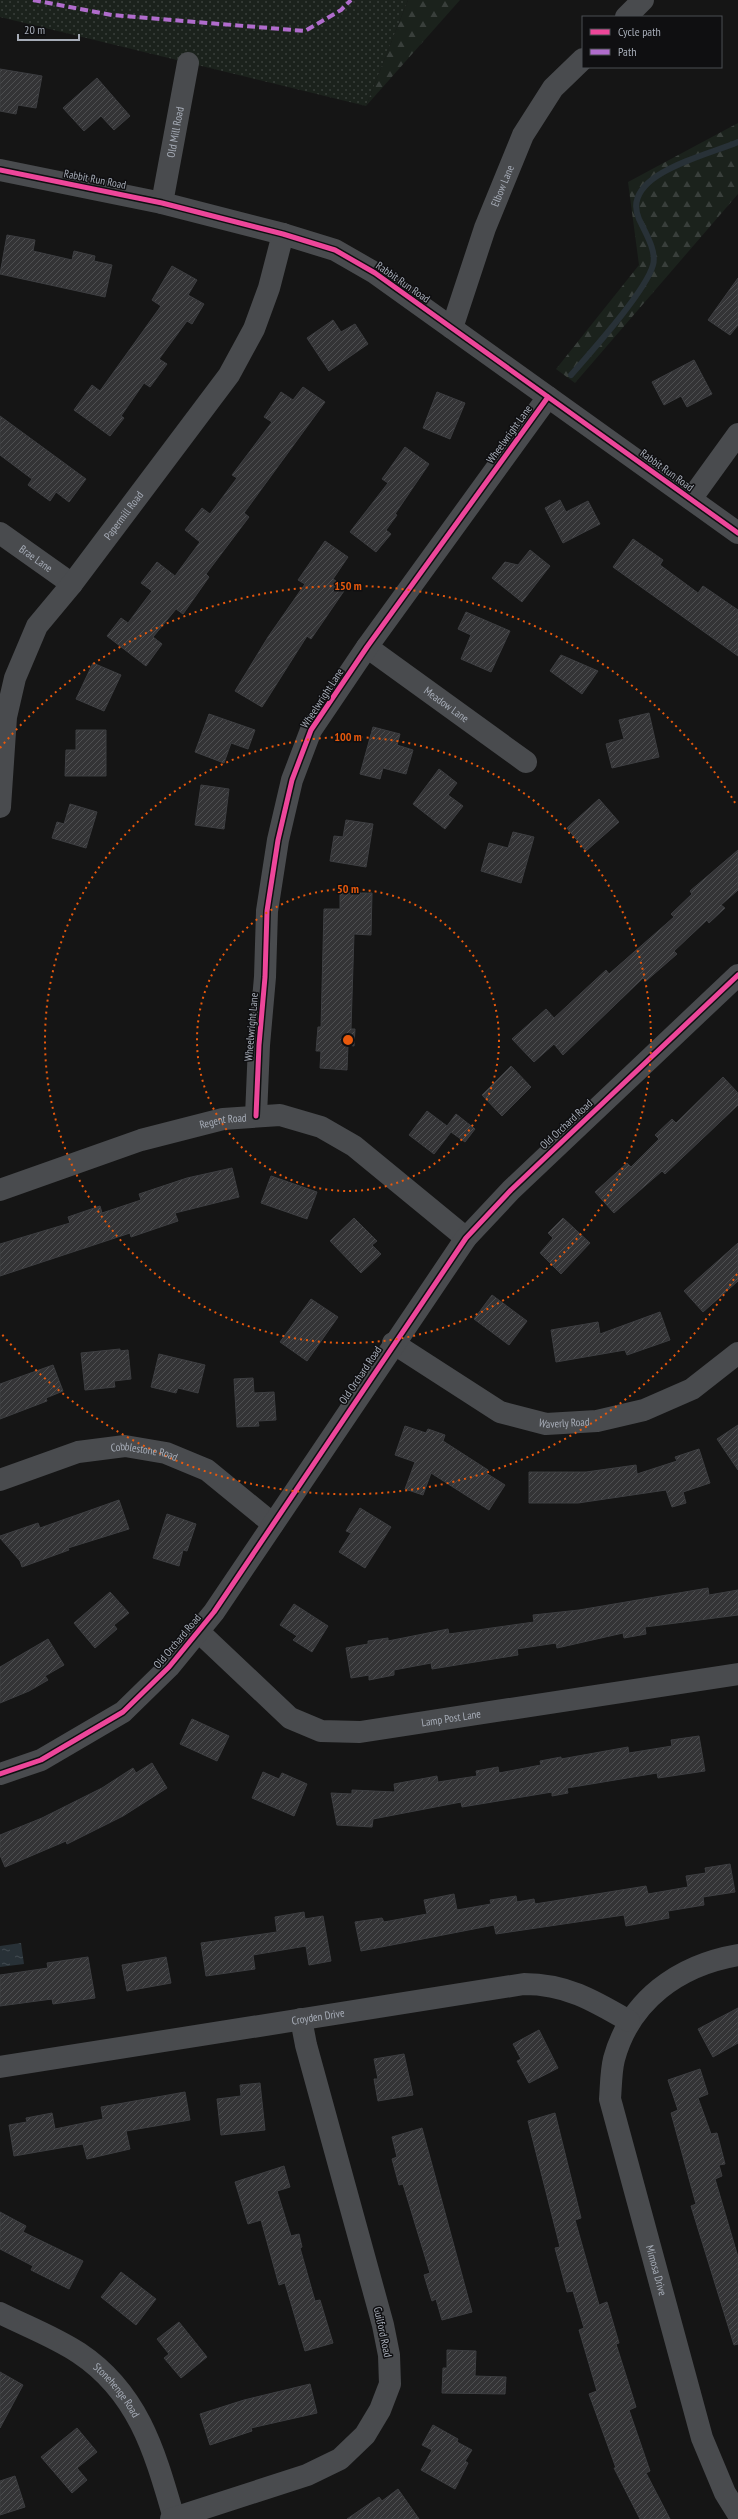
<svg xmlns="http://www.w3.org/2000/svg" width="738" height="2519" font-family="'PT Sans Narrow',sans-serif">
<style>
.green{fill:url(#green-dots)}
.forest{fill:url(#forest-firs)}
.water{fill:url(#water-ripples)}
.lines{fill:none;stroke-linecap:round;stroke-linejoin:round}
.stream{stroke:#283137;stroke-width:6}
.building{fill:url(#building-hatch);stroke:#3d3e41}
.minor{stroke:#494b4e;stroke-width:22}
.quiet{stroke:#b06ccc;stroke-width:4;stroke-dasharray:8 4;stroke-linecap:butt}
.cycleway-casing{stroke:#0f0f11;stroke-width:8}
.cycleway{stroke:#ed469a;stroke-width:5}
.ring{fill:none;stroke:#e8590c;stroke-width:2;stroke-dasharray:2 4}
.labels{text-anchor:middle;stroke-width:3;stroke-linejoin:round;paint-order:stroke}
.street-label{font-size:11px;fill:#a6acb7;stroke:#0f0f11}
.centre{fill:#e8590c;stroke:#0f0f11;stroke-width:2}
.ring-label{font-size:12px;text-anchor:middle;font-weight:bold;fill:#e8590c;stroke:#0f0f11;stroke-width:3;stroke-linejoin:round;paint-order:stroke}
</style>
<defs>
<pattern id="green-dots" width="8" height="8" patternUnits="userSpaceOnUse"><rect width="8" height="8" fill="#1b221c"/><path d="M2 2h.1M6 6h.1" fill="none" stroke="#393f3b" stroke-width="1.8" stroke-linecap="round"/></pattern>
<pattern id="forest-firs" width="22" height="20" patternUnits="userSpaceOnUse"><rect width="22" height="20" fill="#1b221c"/><path d="M5 1l3.5 6h-7zM16 11l3.5 6h-7z" fill="#393f3b"/></pattern>
<pattern id="water-ripples" width="26" height="14" patternUnits="userSpaceOnUse"><rect width="26" height="14" fill="#283137"/><path d="M2 4q2-2 4 0t4 0M15 11q2-2 4 0t4 0" fill="none" stroke="#444c52"/></pattern>
<pattern id="building-hatch" width="6" height="6" patternUnits="userSpaceOnUse"><rect width="6" height="6" fill="#343436"/><path d="M-1 1l2-2M0 6l6-6M5 7l2-2" fill="none" stroke="#4e4f51"/></pattern>
</defs>
<rect width="100%" height="100%" fill="#151515"/>
<!-- green -->
<polygon class="green" points="0,0 408,0 366,106 0,17"/>
<!-- forest -->
<g class="forest">
<polygon points="408,0 460,0 366,106"/>
<polygon points="738,123 738,194 575,383 556,369 639,265 628,182"/>
</g>
<!-- water -->
<polygon class="water" points="21,1943 24,1964 0,1967 0,1946"/>
<g class="lines">
<!-- stream -->
<path class="stream" d="M571 375C591 352 646 291 653 265 657 251 645 232 639 219 619 174 709 155 738 142"/>
</g>
<!-- building -->
<g class="building">
<polygon points="0,69 42,76 36,108 18,105 16,114 0,111"/>
<polygon points="97,78 130,116 114,130 101,116 84,131 63,108"/>
<polygon points="7,235 35,240 33,251 72,260 74,251 95,256 94,261 112,265 105,297 0,274"/>
<polygon points="172,266 197,280 188,295 204,304 192,324 187,321 159,359 167,364 150,387 144,383 121,416 124,418 110,436 74,410 92,385 100,391 161,306 152,300"/>
<polygon points="738,278 738,325 730,335 708,320"/>
<polygon points="333,320 341,332 355,324 368,344 329,371 307,338"/>
<polygon points="694,360 712,394 687,407 681,396 664,405 652,382"/>
<polygon points="303,387 325,402 244,513 249,517 206,574 209,577 183,614 176,609 153,637 162,644 146,666 107,636 121,618 128,623 152,591 141,583 157,562 175,576 200,542 185,530 202,508 210,514 237,478 232,475 272,422 264,417 281,392 293,400"/>
<polygon points="437,392 465,403 450,439 423,428"/>
<polygon points="0,416 86,479 69,502 56,492 50,501 28,485 32,479 0,455"/>
<polygon points="405,447 429,464 395,514 397,515 386,530 391,534 376,552 350,532 388,483 382,479"/>
<polygon points="560,500 566,512 588,501 600,524 563,543 545,508"/>
<polygon points="633,539 663,560 660,565 698,593 703,586 738,610 738,656 613,567"/>
<polygon points="325,541 348,557 333,579 346,588 311,639 307,636 262,707 235,691 268,637 305,584 298,580"/>
<polygon points="530,550 550,566 522,602 492,578 505,562 518,565"/>
<polygon points="466,612 510,631 491,672 461,659 471,635 458,629"/>
<polygon points="561,655 598,671 582,694 550,671"/>
<polygon points="93,663 121,675 104,711 76,699"/>
<polygon points="649,713 659,757 612,768 606,744 624,739 619,720"/>
<polygon points="209,714 255,730 248,749 231,743 224,763 195,752"/>
<polygon points="373,727 400,734 397,745 413,750 406,774 383,768 380,779 360,774"/>
<polygon points="76,730 106,730 106,776 65,776 66,750 76,750"/>
<polygon points="439,769 457,783 448,795 463,806 445,829 413,804"/>
<polygon points="201,785 229,789 224,829 195,825"/>
<polygon points="599,799 619,822 586,851 567,828"/>
<polygon points="70,804 97,812 86,848 52,838 57,822 64,824"/>
<polygon points="346,820 373,824 366,867 330,861 334,836 343,837"/>
<polygon points="513,832 534,837 521,883 481,871 489,843 508,848"/>
<polygon points="738,850 738,890 721,905 725,908 709,923 707,920 674,951 677,954 646,981 643,978 563,1055 554,1044 534,1062 512,1039 546,1009 554,1018 606,970 609,974 674,917 671,914 692,894 690,891"/>
<polygon points="340,893 372,893 371,935 354,934 351,1029 355,1029 354,1046 348,1045 347,1070 320,1068 321,1051 316,1051 318,1027 321,1027 324,909 340,909"/>
<polygon points="511,1066 531,1087 502,1116 482,1095"/>
<polygon points="723,1077 738,1093 738,1105 665,1174 662,1171 614,1213 595,1192 627,1163 631,1167 659,1139 655,1135 672,1119 676,1123"/>
<polygon points="427,1111 447,1126 456,1114 475,1129 465,1142 451,1132 434,1154 409,1135"/>
<polygon points="232,1168 239,1197 175,1213 178,1221 131,1237 130,1233 0,1276 0,1244 70,1223 68,1217 100,1206 102,1213 141,1200 139,1194 187,1178"/>
<polygon points="271,1176 317,1192 307,1219 261,1203"/>
<polygon points="354,1218 377,1241 372,1245 381,1254 361,1273 330,1241"/>
<polygon points="563,1218 590,1243 561,1274 540,1253 553,1238 548,1233"/>
<polygon points="738,1243 738,1281 703,1312 684,1291"/>
<polygon points="492,1295 527,1321 509,1345 474,1319"/>
<polygon points="311,1299 338,1317 307,1361 280,1342"/>
<polygon points="660,1312 670,1340 627,1355 625,1350 556,1362 551,1330 598,1322 600,1334"/>
<polygon points="120,1349 120,1351 128,1350 131,1379 114,1381 115,1387 85,1390 81,1353"/>
<polygon points="159,1354 205,1365 198,1393 178,1388 176,1393 151,1387"/>
<polygon points="53,1365 63,1391 46,1398 47,1401 0,1419 0,1384"/>
<polygon points="253,1378 254,1393 274,1392 276,1420 258,1421 259,1426 237,1427 234,1379"/>
<polygon points="738,1425 738,1470 717,1439"/>
<polygon points="405,1426 426,1433 428,1429 445,1435 443,1441 488,1470 486,1473 505,1485 489,1510 431,1473 423,1495 405,1489 415,1462 395,1455"/>
<polygon points="699,1449 710,1483 683,1492 686,1503 672,1507 666,1490 578,1503 529,1503 529,1472 586,1472 636,1465 637,1474 677,1461 675,1457"/>
<polygon points="119,1500 129,1529 68,1548 69,1550 22,1567 20,1561 0,1538 0,1536 38,1523 40,1528"/>
<polygon points="360,1508 391,1527 365,1568 339,1552 351,1533 346,1531"/>
<polygon points="167,1514 196,1524 187,1551 183,1550 179,1566 153,1558"/>
<polygon points="708,1588 709,1595 738,1590 738,1615 645,1627 646,1634 624,1638 623,1633 557,1648 556,1643 517,1649 518,1655 432,1669 431,1663 394,1670 394,1675 369,1680 369,1675 351,1678 346,1648 368,1644 368,1641 388,1638 388,1641 448,1629 449,1634 534,1622 533,1615 579,1610"/>
<polygon points="110,1592 129,1613 114,1625 117,1629 95,1648 74,1623"/>
<polygon points="294,1604 328,1626 312,1652 293,1640 297,1636 280,1625"/>
<polygon points="48,1639 64,1665 45,1676 48,1680 29,1691 0,1703 0,1667"/>
<polygon points="192,1719 229,1736 217,1761 180,1744"/>
<polygon points="699,1736 705,1771 658,1778 657,1773 567,1788 568,1793 552,1796 552,1792 462,1807 461,1802 373,1819 372,1827 337,1825 331,1793 352,1794 352,1790 395,1792 394,1784 437,1776 438,1782 477,1776 476,1771 498,1767 499,1773 541,1765 540,1761 561,1757 561,1759 628,1747 629,1753 672,1746 671,1740"/>
<polygon points="152,1763 167,1788 123,1816 67,1844 66,1841 5,1867 0,1855 0,1835 42,1818 102,1788 133,1768 136,1773"/>
<polygon points="263,1772 279,1779 282,1773 307,1784 294,1816 252,1798"/>
<polygon points="730,1864 735,1892 703,1897 704,1905 668,1911 669,1918 626,1926 624,1915 496,1934 494,1925 361,1951 355,1922 382,1918 384,1922 427,1914 424,1900 454,1894 457,1910 491,1904 490,1900 516,1896 517,1902 534,1899 535,1904 646,1886 648,1894 688,1887 686,1876 706,1873 705,1868"/>
<polygon points="304,1912 305,1919 323,1916 331,1961 309,1965 306,1946 253,1955 255,1969 206,1976 201,1943 277,1932 275,1917"/>
<polygon points="88,1957 95,1998 53,2004 52,1999 0,2006 0,1975 48,1968 47,1963"/>
<polygon points="166,1957 171,1983 127,1991 122,1965"/>
<polygon points="738,2008 738,2043 713,2057 698,2029"/>
<polygon points="539,2030 558,2068 529,2083 517,2061 521,2059 513,2044"/>
<polygon points="404,2054 413,2095 378,2101 374,2079 378,2079 374,2059"/>
<polygon points="700,2069 708,2094 698,2098 711,2134 717,2133 725,2164 719,2165 722,2176 715,2179 738,2257 738,2344 734,2345 691,2206 696,2204 671,2113 678,2110 668,2080"/>
<polygon points="260,2083 265,2130 221,2135 217,2099 241,2096 240,2085"/>
<polygon points="185,2092 190,2120 126,2131 130,2149 87,2159 83,2144 14,2156 9,2125 27,2122 26,2118 52,2113 55,2129 103,2119 101,2107"/>
<polygon points="555,2113 581,2218 575,2220 599,2305 607,2302 619,2343 616,2344 636,2407 629,2410 650,2471 646,2473 670,2519 640,2519 614,2468 616,2468 589,2394 597,2391 579,2330 584,2328 573,2291 567,2292 555,2248 560,2247 528,2121"/>
<polygon points="422,2128 472,2312 442,2320 436,2299 432,2301 424,2275 430,2273 403,2184 399,2185 392,2159 397,2157 392,2137"/>
<polygon points="284,2166 290,2187 277,2191 291,2236 299,2234 302,2247 300,2248 315,2301 320,2300 333,2343 305,2351 285,2283 279,2285 261,2220 248,2224 235,2182"/>
<polygon points="0,2212 26,2226 23,2232 83,2261 69,2289 31,2270 33,2266 0,2249"/>
<polygon points="121,2272 156,2299 136,2325 101,2297"/>
<polygon points="179,2322 207,2357 181,2378 164,2358 169,2354 157,2339"/>
<polygon points="447,2350 476,2351 475,2376 506,2377 505,2394 442,2393 443,2368 447,2368"/>
<polygon points="0,2372 23,2385 0,2428"/>
<polygon points="310,2384 317,2413 251,2428 252,2431 210,2445 200,2414 244,2400"/>
<polygon points="433,2425 458,2439 457,2442 472,2450 465,2461 468,2463 455,2489 421,2470 432,2450 422,2445"/>
<polygon points="77,2428 97,2452 77,2468 87,2480 72,2493 41,2457"/>
<polygon points="15,2476 25,2507 0,2515 0,2481"/>
<polygon points="398,2489 419,2519 347,2519 379,2497 382,2501"/>
</g>
<g class="lines">
<!-- minor -->
<g class="minor">
<polyline points="626,17 643,0"/>
<polyline points="0,170 162,203 283,234 335,250 375,273 738,533"/>
<path id="s1" d="M162 203 188 63"/>
<path id="s2" d="M452 328 485 228 523 135 553 88 583 59"/>
<polyline points="691,499 738,434"/>
<path id="s3" d="M0 533 72 584"/>
<path id="s4" d="M367 647 526 762"/>
<path id="s5" d="M0 807 6 717 15 678 37 626 72 584 229 375 254 329 269 288 283 234"/>
<polyline points="256,1116 259,1045 265,977 267,911 278,840 292,780 311,730 367,647 548,397"/>
<path id="s6" d="M0 1190 141 1140 223 1119 280 1115 321 1127 354 1146 466 1238"/>
<path id="s7" d="M393 1343 500 1412 546 1424 597 1421 644 1410 692 1389 738 1353"/>
<path id="s8" d="M0 1480 78 1452 125 1446 166 1453 207 1470 273 1524"/>
<path id="s9" d="M199 1632 290 1718 321 1731 360 1732 738 1674"/>
<polyline points="0,1774 41,1760 123,1712 169,1667 214,1612 466,1238 511,1190 738,975"/>
<path id="s10" d="M738 1955C679 1965 630 2000 614 2059 611 2071 611 2086 610 2099L702 2438 725 2493 738 2514"/>
<path id="s11" d="M0 2067 524 1984C566 1984 593 2000 629 2021"/>
<path id="s12" d="M0 2313C26 2326 55 2337 79 2353 139 2393 155 2453 174 2518"/>
<polyline points="171,2519 307,2475 340,2459 365,2435 380,2410 390,2384 389,2355 383,2325 306,2045 301,2019"/>
</g>
<!-- quiet -->
<polyline class="quiet" points="33,0 112,15 305,31 341,10 351,0"/>
<!-- cycleway casing -->
<g class="cycleway-casing">
<g id="cycleway">
<polyline points="0,170 162,203 283,234 335,250 375,273 738,533"/>
<polyline points="256,1116 259,1045 265,977 267,911 278,840 292,780 311,730 367,647 548,397"/>
<polyline points="0,1774 41,1760 123,1712 169,1667 214,1612 466,1238 511,1190 738,975"/>
</g>
</g>
<!-- cycleway -->
<use href="#cycleway" class="cycleway"/>
</g>
<!-- distance rings -->
<g class="ring">
<circle cx="348" cy="1040" r="151"/>
<circle cx="348" cy="1040" r="303"/>
<path d="M737 1274A454 454 0 0 1 0 1332M0 748A454 454 0 0 1 737 806"/>
</g>
<g class="labels">
<!-- street labels -->
<g class="street-label">
<text dy="4" stroke="none"><textPath href="#s1" startOffset="72">Old Mill Road</textPath></text>
<text transform="translate(95 179) rotate(11)" y="4">Rabbit Run Road</text>
<text dy="4" stroke="none"><textPath href="#s2" startOffset="151">Elbow Lane</textPath></text>
<text transform="translate(403 282) rotate(35)" y="4">Rabbit Run Road</text>
<text transform="translate(509 434) rotate(-54)" y="4">Wheelwright Lane</text>
<text transform="translate(667 470) rotate(36)" y="4">Rabbit Run Road</text>
<text dy="4" stroke="none"><textPath href="#s5" startOffset="327">Papermill Road</textPath></text>
<text dy="4" stroke="none"><textPath href="#s3" startOffset="44">Brae Lane</textPath></text>
<text transform="translate(322 698) rotate(-57)" y="4">Wheelwright Lane</text>
<text dy="4" stroke="none"><textPath href="#s4" startOffset="98">Meadow Lane</textPath></text>
<text transform="translate(251 1027) rotate(-85)" y="4">Wheelwright Lane</text>
<text dy="4" stroke="none"><textPath href="#s6" startOffset="234">Regent Road</textPath></text>
<text transform="translate(566 1124) rotate(-43)" y="4">Old Orchard Road</text>
<text transform="translate(360 1375) rotate(-56)" y="4">Old Orchard Road</text>
<text dy="4" stroke="none"><textPath href="#s7" startOffset="193">Waverly Road</textPath></text>
<text dy="4" stroke="none"><textPath href="#s8" startOffset="150">Cobblestone Road</textPath></text>
<text transform="translate(177 1641) rotate(-50)" y="4">Old Orchard Road</text>
<text dy="4" stroke="none"><textPath href="#s9" startOffset="290">Lamp Post Lane</textPath></text>
<text dy="4" stroke="none"><textPath href="#s11" startOffset="322">Croyden Drive</textPath></text>
<text dy="4" stroke="none"><textPath href="#s10" startOffset="389">Mimosa Drive</textPath></text>
<text transform="translate(383 2332) rotate(78)" y="4">Guilford Road</text>
<text dy="4" stroke="none"><textPath href="#s12" startOffset="142">Stonehenge Road</textPath></text>
</g>
</g>
<circle cx="348" cy="1040" r="6" class="centre"/>
<g class="ring-label">
<text x="348" y="590">150 m</text>
<text x="348" y="741">100 m</text>
<text x="348" y="893">50 m</text>
</g>
<!-- legend -->
<rect x="582" y="16" width="140" height="52" fill="#0f0f11" stroke="#4b4e53"/>
<rect x="590" y="29" width="20" height="6" fill="#ed469a" stroke="#4b4e53"/>
<text x="618" y="36" font-size="12" fill="#a6acb7">Cycle path</text>
<rect x="590" y="49" width="20" height="6" fill="#b06ccc" stroke="#4b4e53"/>
<text x="618" y="56" font-size="12" fill="#a6acb7">Path</text>
<!-- scale -->
<path d="M18 34v6h61v-6" fill="none" stroke="#a6acb7" stroke-width="2"/>
<text x="24" y="34" font-size="12" fill="#a6acb7" stroke="#0f0f11" stroke-width="3" paint-order="stroke">20 m</text>
</svg>
